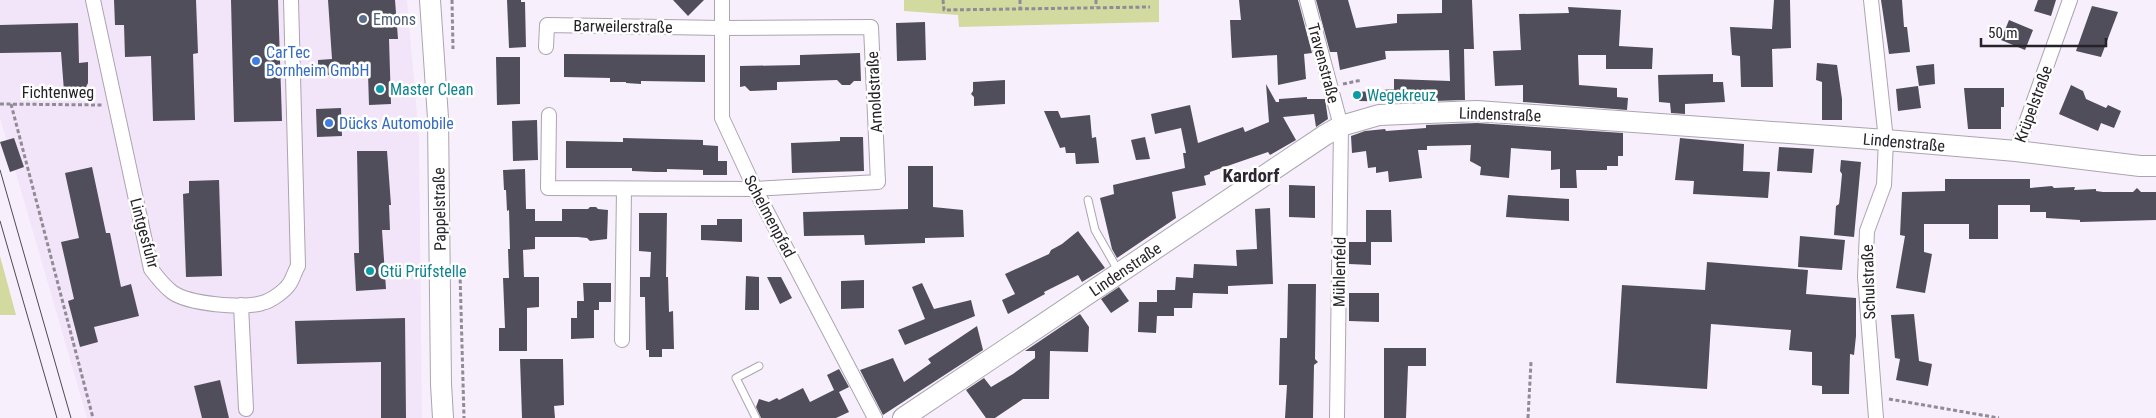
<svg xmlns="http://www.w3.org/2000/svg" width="2156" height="418" font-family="'Roboto Condensed',sans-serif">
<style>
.built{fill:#f2e4f9}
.green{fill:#d3da9f}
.building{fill:#504e5a}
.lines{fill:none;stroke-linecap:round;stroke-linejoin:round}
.lane-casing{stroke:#aca4b0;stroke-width:9}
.street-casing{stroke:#aca4b0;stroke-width:16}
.secondary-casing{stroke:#aca4b0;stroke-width:22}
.path{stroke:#918b95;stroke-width:3;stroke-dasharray:4 2.5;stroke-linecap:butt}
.lane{stroke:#fff;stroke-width:7}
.street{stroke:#fff;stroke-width:14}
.secondary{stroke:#fff;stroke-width:20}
.tram{stroke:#4e4a51;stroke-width:1}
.service-dot{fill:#5c6f8a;stroke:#fff;stroke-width:2}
.shop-dot{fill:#3f7fe0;stroke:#fff;stroke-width:2}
.culture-dot{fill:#0f9aa8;stroke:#fff;stroke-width:2}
.labels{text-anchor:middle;stroke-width:5;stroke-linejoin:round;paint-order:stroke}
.service-label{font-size:16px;fill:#4e5e75;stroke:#fff;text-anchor:start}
.street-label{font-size:16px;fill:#262328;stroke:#fff}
.shop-label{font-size:16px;fill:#366cbe;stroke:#fff;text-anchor:start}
.culture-label{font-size:16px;fill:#0d838f;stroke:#fff;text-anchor:start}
.quarter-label{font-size:19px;font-weight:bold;fill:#2e2731;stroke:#fff}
</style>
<rect width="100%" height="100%" fill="#f8effd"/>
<!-- built -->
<polygon class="built" points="0,0 407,0 419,138 422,418 87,418 0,118"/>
<!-- green -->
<g class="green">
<polygon points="904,0 1159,0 1159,22 959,27 958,15 904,11"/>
<polygon points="0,256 16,315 0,315"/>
</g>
<!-- building -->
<g class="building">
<polygon points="114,0 196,0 198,53 193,54 195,120 153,121 151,56 125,57 124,25 115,25"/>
<polygon points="231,0 278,0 282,121 234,122"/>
<polygon points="328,0 395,0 398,39 389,39 391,104 369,105 368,74 318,75 318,60 332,59"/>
<polygon points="507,0 521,0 521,2 525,2 526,47 509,48"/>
<polygon points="673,0 704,0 688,16"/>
<polygon points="1239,0 1298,0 1312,53 1304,54 1306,79 1278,85 1277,55 1232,58 1230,20 1241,20"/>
<polygon points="1316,0 1348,0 1356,28 1397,23 1397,14 1442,13 1442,0 1472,0 1474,49 1464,49 1465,100 1405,102 1359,101 1359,92 1394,89 1394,79 1450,81 1449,50 1385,51 1386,59 1340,70 1337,52 1330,52"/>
<polygon points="1774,0 1790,0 1791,48 1772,49 1773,87 1741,87 1740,56 1732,55 1730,27 1772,29"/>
<polygon points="1881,0 1902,0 1904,27 1907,27 1910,52 1889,54"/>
<polygon points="2038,0 2056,0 2051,16 2034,11"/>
<polygon points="2092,6 2118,12 2101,57 2076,51"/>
<polygon points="1568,7 1621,10 1619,46 1653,48 1652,69 1606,69 1606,55 1578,55 1579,85 1617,88 1617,97 1628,98 1627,110 1523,102 1523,85 1495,86 1493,51 1521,50 1519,14 1569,13"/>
<polygon points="2009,20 2033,30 2025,50 2001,40"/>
<polygon points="925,22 926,60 897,61 896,23"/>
<polygon points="78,23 79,63 88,62 88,83 86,87 79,91 64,91 61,52 0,53 0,25"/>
<polygon points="860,53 861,81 854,81 850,85 842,85 837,80 777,82 777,90 750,91 745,86 740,87 740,66 800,65 800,55"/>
<polygon points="564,54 705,55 705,82 641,81 641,84 626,83 626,82 610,82 610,78 564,77"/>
<polygon points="496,57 520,57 520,104 497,105"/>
<polygon points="1817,63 1837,65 1842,99 1842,120 1822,120 1822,82 1816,80"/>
<polygon points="1934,64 1935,84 1919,86 1916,66"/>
<polygon points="1713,74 1713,82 1723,82 1725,102 1685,104 1685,114 1671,113 1670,103 1659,102 1658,75"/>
<polygon points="1005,80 1005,104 974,106 974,97 971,94 973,91 973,82"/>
<polygon points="1266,84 1276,102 1279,102 1279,99 1307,97 1307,99 1325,99 1328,119 1316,127 1314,114 1283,117 1296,140 1270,155 1268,152 1210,172 1210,174 1204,176 1206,185 1172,192 1176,218 1117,258 1112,249 1100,198 1114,194 1113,185 1185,168 1183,153 1186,153 1181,128 1155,134 1151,114 1190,105 1198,143 1243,127 1245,132 1269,122"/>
<polygon points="2071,85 2083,91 2086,99 2106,108 2108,105 2121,111 2114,128 2101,123 2098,131 2059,114"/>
<polygon points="1918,86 1921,108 1898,111 1896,89"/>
<polygon points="1964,88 2004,88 2004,107 2001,107 2001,129 1968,129"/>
<polygon points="341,108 342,136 317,137 316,109"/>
<polygon points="1044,111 1058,111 1061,118 1090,115 1092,138 1096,137 1099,163 1076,164 1075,153 1066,153 1065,147 1060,148"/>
<polygon points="537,120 538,160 513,161 512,121"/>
<polygon points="1477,123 1623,133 1623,156 1618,156 1618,166 1607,166 1607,170 1576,170 1577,188 1560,188 1560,169 1551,170 1551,151 1511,148 1509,178 1480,175 1481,167 1470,161 1471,145 1427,146 1427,150 1418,150 1422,178 1389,182 1388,171 1376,173 1376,167 1368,168 1366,151 1352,153 1351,136 1365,131 1385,129 1386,131 1426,128 1426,125"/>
<polygon points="840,137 863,137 864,171 792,173 791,143 840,141"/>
<polygon points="1145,137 1150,159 1136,160 1131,140"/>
<polygon points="14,138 24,167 10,172 0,142"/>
<polygon points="623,138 703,140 703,145 718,146 718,161 727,161 727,175 703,175 703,170 667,169 667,172 655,172 632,171 632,168 566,168 566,141 623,142"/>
<polygon points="1680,138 1744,144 1743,171 1770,172 1768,198 1693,194 1694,181 1675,180"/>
<polygon points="1779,147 1814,149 1812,173 1777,171"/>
<polygon points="357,151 387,151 391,205 389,205 390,230 382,230 386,289 356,291 354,253 359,253"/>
<polygon points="1841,160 1861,162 1854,237 1834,235 1836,206 1839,204 1840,196 1842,174 1840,171"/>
<polygon points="908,166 933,166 933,207 963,210 964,237 925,238 925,243 865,245 864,235 804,236 803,212 908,209"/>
<polygon points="92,167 106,233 110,233 121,287 131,284 139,316 94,327 98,342 80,347 68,301 74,299 61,242 79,238 65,173"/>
<polygon points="525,169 526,209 535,209 535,221 562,221 562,209 588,209 590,207 596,207 598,209 608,210 607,239 590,241 587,238 578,237 535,237 535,249 523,250 524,277 539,277 539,307 527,308 527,351 499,351 499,328 505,328 503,278 509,278 508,249 510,249 509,210 507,211 506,190 504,190 503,170"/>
<polygon points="1945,179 2030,179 2030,188 2052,186 2054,188 2075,187 2074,190 2096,189 2096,191 2103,192 2133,192 2137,188 2141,192 2156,192 2156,220 2080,222 2080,220 2046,218 2046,212 2030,212 2030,205 1998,205 1998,239 1969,239 1969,224 1924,224 1924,252 1932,254 1925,293 1896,288 1905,236 1900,235 1902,192 1945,191"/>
<polygon points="219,180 222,276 186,277 183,194 189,193 189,181"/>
<polygon points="1289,185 1315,186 1315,218 1289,217"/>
<polygon points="1508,195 1569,199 1569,221 1506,217"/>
<polygon points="1270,208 1273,284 1228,286 1228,294 1193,293 1192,308 1174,308 1174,316 1157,316 1156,333 1138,332 1139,302 1157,302 1157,290 1175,290 1176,277 1193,278 1194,264 1237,266 1236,250 1257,249 1255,209"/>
<polygon points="1366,210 1391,210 1392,242 1366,242"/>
<polygon points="639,213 667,213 666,277 668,277 669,312 673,311 674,349 662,349 662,357 649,357 649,350 646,350 645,297 640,297 640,277 650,277 651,252 639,251"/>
<polygon points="717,219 742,219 742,242 701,240 701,225 717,225"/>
<polygon points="1078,231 1105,268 1082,282 1078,275 1044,292 1045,294 1008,314 1002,300 1015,294 1005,274 1049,254 1051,250 1062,244"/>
<polygon points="1800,236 1845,240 1842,270 1798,267"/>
<polygon points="1349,242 1371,242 1371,265 1349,264"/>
<polygon points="1707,262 1808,270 1806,294 1856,298 1856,336 1854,355 1850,354 1849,394 1822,394 1822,386 1812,385 1812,352 1789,350 1791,330 1711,324 1707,389 1616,383 1622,285 1705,290"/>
<polygon points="746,276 759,277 759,310 745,310"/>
<polygon points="767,277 781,277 792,298 780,304"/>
<polygon points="864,280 864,308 841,309 841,281"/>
<polygon points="583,283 611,283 611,302 599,302 599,310 594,310 594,338 571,339 571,318 577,318 577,301 584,301"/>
<polygon points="922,283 934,309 971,300 975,316 905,345 898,330 925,319 912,287"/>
<polygon points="1288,284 1316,284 1315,359 1318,362 1314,365 1313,418 1285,418 1287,385 1279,385 1280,338 1287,338"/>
<polygon points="1119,287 1129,301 1111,313 1101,299"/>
<polygon points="1349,293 1379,293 1379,322 1349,321"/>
<polygon points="1080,314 1089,327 1088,352 1050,351 1049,399 1023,399 995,418 986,418 966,390 984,378 991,387 1013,374 1035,358 1035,351 1025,351"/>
<polygon points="1914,314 1919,361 1932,364 1928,386 1896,380 1900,359 1895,358 1891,315"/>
<polygon points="405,318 406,418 381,418 381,362 297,364 295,321"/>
<polygon points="977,326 983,350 883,415 860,370 893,358 904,382 931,363 928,359"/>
<polygon points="1384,348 1426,348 1426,366 1408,366 1406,418 1384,418"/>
<polygon points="520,359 563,359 564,405 554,406 555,418 522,418"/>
<polygon points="839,369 849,387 839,392 849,412 836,418 761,418 756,407 759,399 769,402 777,398 779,400 803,388 810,402 834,390 827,375"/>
<polygon points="220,380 229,418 202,418 194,386"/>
</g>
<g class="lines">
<!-- lane casing -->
<g class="lane-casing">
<g id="lane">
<polyline points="1088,200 1095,230 1119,272"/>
<polyline points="756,418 736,378 759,366"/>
</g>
</g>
<!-- street casing -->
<g class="street-casing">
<g id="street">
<path d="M93 0 151 269C157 277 164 286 172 292 188 304 243 309 262 303 271 301 285 291 290 283 293 278 295 271 298 266L291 0"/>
<polyline points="722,0 722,118 755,189 875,418"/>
<polyline points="1307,0 1341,126 1337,418"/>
<polyline points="1871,0 1886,140 1884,185 1867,231 1865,277 1876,418"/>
<polyline points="546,47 547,25 722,28 871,27 878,182 755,189 548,188 549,115"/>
<polyline points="2016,151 2070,0"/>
<polyline points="241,305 246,409"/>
<polyline points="622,340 624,189"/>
</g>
</g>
<!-- secondary casing -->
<g class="secondary-casing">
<g id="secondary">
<polyline points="430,0 438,118 441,384 443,418"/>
<polyline points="903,418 1325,135 1341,126 1379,115 1477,111 1886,140 2016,151 2140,166 2156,166"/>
</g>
</g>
<!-- path -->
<g class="path">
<polyline points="452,0 453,49"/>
<polyline points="943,0 944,10 1150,7"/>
<polyline points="1020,0 1020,10"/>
<polyline points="1096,0 1096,7"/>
<polyline points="1343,84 1362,80"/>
<polyline points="0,104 102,105"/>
<polyline points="11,104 93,418"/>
<polyline points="460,273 464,418"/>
<polyline points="1889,399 1999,418"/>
<polyline points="1528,418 1531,362"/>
</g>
<!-- lane -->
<use href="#lane" class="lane"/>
<!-- street -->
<use href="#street" class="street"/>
<!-- secondary -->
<use href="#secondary" class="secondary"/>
<!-- tram -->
<g class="tram">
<polyline points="0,170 71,418"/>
<polyline points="0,221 57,418"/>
</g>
</g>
<!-- markers -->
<circle class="service-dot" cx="363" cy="19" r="5"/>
<g class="shop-dot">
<circle cx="256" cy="61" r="5"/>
<circle cx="329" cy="123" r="5"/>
</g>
<g class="culture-dot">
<circle cx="380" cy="89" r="5"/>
<circle cx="1357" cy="95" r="5"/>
<circle cx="370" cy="271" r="5"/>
</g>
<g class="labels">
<!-- service labels -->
<g class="service-label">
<text x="373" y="25">Emons</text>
</g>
<!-- street labels -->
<g class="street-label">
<text transform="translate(623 26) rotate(1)" y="6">Barweilerstraße</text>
<text transform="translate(1324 63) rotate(75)" y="6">Travenstraße</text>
<text x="58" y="98">Fichtenweg</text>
<text transform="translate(874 92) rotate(-93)" y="6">Arnoldstraße</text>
<text transform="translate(2033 104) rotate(-70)" y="6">Krüpelstraße</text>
<text transform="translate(1500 114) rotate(2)" y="6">Lindenstraße</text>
<text transform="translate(1904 142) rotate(5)" y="6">Lindenstraße</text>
<text transform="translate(439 209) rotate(-91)" y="6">Pappelstraße</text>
<text transform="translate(770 216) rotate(62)" y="6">Schelmenpfad</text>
<text transform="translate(145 233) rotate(75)" y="6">Lintgesfuhr</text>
<text transform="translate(1125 269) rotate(-34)" y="6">Lindenstraße</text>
<text transform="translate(1339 272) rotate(-89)" y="6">Mühlenfeld</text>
<text transform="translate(1868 282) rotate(-92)" y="6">Schulstraße</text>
</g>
<!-- shop labels -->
<g class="shop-label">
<text x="266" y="58">CarTec<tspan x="266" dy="18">Bornheim GmbH</tspan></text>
<text x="339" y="129">Dücks Automobile</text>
</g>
<!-- culture labels -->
<g class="culture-label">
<text x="390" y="95">Master Clean</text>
<text x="1367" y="101">Wegekreuz</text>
<text x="380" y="277">Gtü Prüfstelle</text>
</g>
<!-- quarter labels -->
<g class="quarter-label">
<text x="1251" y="182">Kardorf</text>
</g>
</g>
<!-- scale -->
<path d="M1981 38v8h125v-8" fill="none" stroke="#262328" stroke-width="2.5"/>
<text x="1988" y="38" font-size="15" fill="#262328" stroke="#ffffff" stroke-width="4" paint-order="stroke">50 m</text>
</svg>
